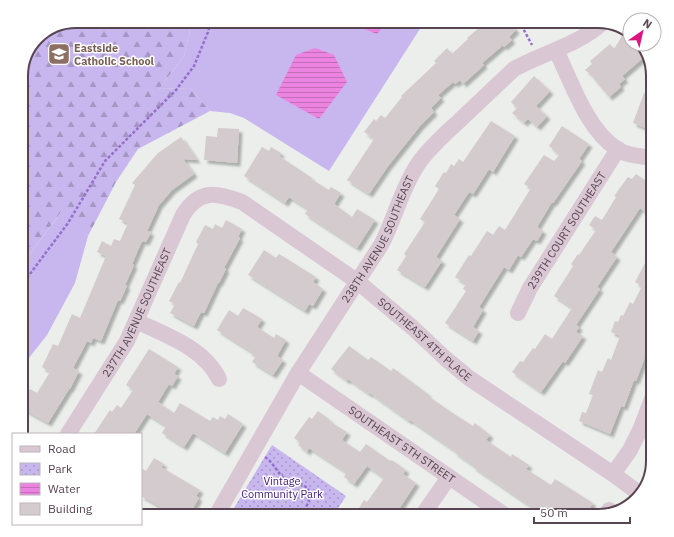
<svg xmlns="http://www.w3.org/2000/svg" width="674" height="537" font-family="'IBM Plex Sans',sans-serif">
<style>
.green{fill:#c7b7ee}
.forest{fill:url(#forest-firs)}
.park{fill:url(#park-dots)}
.water{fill:url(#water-rules)}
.building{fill:#d4cbce;filter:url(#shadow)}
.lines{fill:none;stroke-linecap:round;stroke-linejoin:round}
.path{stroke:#966fcc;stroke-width:2.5;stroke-dasharray:3 2;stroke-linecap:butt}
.minor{stroke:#d9c7d3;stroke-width:16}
.labels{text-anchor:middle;stroke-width:3;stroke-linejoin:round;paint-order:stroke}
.education-label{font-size:11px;font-weight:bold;fill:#785e54;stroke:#fff;text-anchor:start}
.street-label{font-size:11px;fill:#594451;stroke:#fff}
.park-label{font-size:11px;fill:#3e1579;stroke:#fff}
.rim{fill:none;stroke:#594451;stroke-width:2}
</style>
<defs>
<pattern id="forest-firs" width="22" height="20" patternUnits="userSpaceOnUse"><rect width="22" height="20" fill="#c7b7ee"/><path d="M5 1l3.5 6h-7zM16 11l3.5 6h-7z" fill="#a596c3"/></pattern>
<pattern id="park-dots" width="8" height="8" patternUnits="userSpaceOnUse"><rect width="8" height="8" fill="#c7b7ee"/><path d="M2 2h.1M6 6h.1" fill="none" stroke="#a596c3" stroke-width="1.8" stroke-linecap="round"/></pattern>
<pattern id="water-rules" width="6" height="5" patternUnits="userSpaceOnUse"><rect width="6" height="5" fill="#ec83e0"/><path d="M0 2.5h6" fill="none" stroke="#c26db8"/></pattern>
<filter id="shadow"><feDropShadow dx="3.5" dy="3.5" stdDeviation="1" flood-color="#0004"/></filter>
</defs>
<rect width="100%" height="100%" fill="#ebeeeb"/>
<!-- green -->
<g class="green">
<polygon points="192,21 425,21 329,171 244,118 230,113 210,111 190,88 159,89 184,56"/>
<polygon points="62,211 88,236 75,283 47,335 21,368 21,266"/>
</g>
<!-- forest -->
<polygon class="forest" points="76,21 192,21 184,56 159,89 190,88 210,111 138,149 116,182 88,236 61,212 21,266 21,72 40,35"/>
<!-- park -->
<polygon class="park" points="272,445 346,496 333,516 231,516 235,509 234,508"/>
<!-- water -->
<g class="water">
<polygon points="344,21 388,21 377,34"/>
<polygon points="315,48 334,55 347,82 319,119 276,95 296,55"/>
</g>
<!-- building -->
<g class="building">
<polygon points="487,21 508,21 516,30 509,37 512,40 504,47 503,45 482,63 484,65 463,84 460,80 455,84 453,82 438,95 441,98 431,108 434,112 420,126 388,166 369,194 347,180 374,139 364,132 374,119 376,121 381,115 385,118 402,97 401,96 436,63 434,61 447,48 452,54 468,39 467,38"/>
<polygon points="625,31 630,33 630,44 638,44 644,57 622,76 625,79 619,84 621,87 609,97 593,78 594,77 585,70 592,64 590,61 610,44 614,49"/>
<polygon points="534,76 550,91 536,106 547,116 537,127 528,119 524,123 512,113 517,108 511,102"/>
<polygon points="644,93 653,96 653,131 633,123"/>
<polygon points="491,121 515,136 493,172 489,169 473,194 469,192 454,215 460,219 436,257 442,261 425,287 397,270 406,256 404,254 425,222 420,219 439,189 435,186 444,172 446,173 451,164 454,166 459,159 463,162"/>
<polygon points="562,126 589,144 579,159 582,161 553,203 552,202 537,227 543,231 537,241 533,239 521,257 518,255 509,270 504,267 479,307 483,310 473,327 479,331 473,341 445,323 466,291 463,289 466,284 455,277 469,255 471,256 487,231 493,235 499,226 505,230 531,188 524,184 544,155 554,161 559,155 549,146"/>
<polygon points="218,128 239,129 237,163 204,160 206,136 217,137"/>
<polygon points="181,137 197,160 183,159 194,174 172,190 159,205 147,231 151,232 146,242 142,241 132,264 134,265 125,285 127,286 120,301 118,300 101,341 93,338 91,343 87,341 73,368 79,371 70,389 69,389 48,423 21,408 21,404 30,389 37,393 50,372 42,367 53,344 58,346 72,314 80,318 106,256 97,252 102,241 111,246 114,239 120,241 128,223 119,219 135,185 132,183 158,153"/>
<polygon points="262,147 269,151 271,147 281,153 279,156 312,178 311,179 329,190 331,187 341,193 334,204 352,217 357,209 375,220 357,248 305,214 308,209 289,197 285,203 244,176"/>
<polygon points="636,174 653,186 653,203 646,213 640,208 611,252 617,257 597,287 600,289 576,325 579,327 576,332 583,336 565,363 563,361 541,392 512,372 520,361 523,362 533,348 535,349 545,334 552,339 572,308 554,296 573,266 571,264 578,254 579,255 596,230 589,225 595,216 602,220 616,197 614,196 628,177 632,179"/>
<polygon points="226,220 242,229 238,237 240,238 224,268 226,269 219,283 218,283 204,313 201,312 194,326 170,313 175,304 169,301 179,282 180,283 198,244 196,242 205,225 213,229 215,224 222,228"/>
<polygon points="653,248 653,335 644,357 645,357 636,381 634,380 624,407 621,406 610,434 579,421 582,412 586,413 593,395 589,394 598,370 602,372 608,358 611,360 620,336 611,332 615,321 618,322 621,315 623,316 630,302 633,304 642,286 635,282"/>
<polygon points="264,250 276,258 279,254 316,277 313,282 323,289 313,306 309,304 305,311 248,275"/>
<polygon points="243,308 262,319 257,327 274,338 276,334 286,340 277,356 283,360 273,375 252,362 256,356 249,352 250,351 217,330 229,310 238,316"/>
<polygon points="349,346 368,360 371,357 391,371 393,368 428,394 428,396 451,412 473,426 475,423 490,435 486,440 511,457 512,454 529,465 526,469 551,485 555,479 593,503 584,516 545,516 473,467 474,466 454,452 455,451 410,420 409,421 370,393 369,394 348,379 347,381 331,369"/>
<polygon points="149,349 178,367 174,374 178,376 172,386 169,384 158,402 174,413 180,403 210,421 213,417 218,420 220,416 225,419 228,414 243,424 225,453 193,433 184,447 162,433 166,426 147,414 134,434 94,434 110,410 112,412 117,405 121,408 133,390 126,385"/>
<polygon points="318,411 330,420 329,421 347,432 342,440 360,452 366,444 390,461 392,460 406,470 403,474 416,483 395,515 387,509 382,516 354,516 364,500 367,502 384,478 367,466 354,484 344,477 346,474 341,469 309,448 307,452 298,445 300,442 294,438 309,417 312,419"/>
<polygon points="154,458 164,464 161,467 200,490 196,496 199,498 190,513 185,510 183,513 178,510 175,515 141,496 141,468 146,471"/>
</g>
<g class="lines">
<!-- path -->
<g class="path">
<polyline points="519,21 532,45"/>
<polyline points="21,286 68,223 105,161 176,90 194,66 208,32 211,21"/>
<path d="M265 457C273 462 276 471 283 477 292 485 313 481 309 499 308 505 304 510 303 516"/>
</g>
<!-- minor -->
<g class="minor">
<path d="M556 50C571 81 587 130 617 149 627 156 641 156 653 158"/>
<path id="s1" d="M518 313 530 288 618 149"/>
<path d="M136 321C166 335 204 348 219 379"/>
<path id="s2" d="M298 373 506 516"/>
<path id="s3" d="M68 434 127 341 183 215C199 189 216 192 242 202L358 282 413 328 446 359 469 378 613 474 640 494"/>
<polyline points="613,474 630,450 641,428 653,396"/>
<polyline points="608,512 609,510"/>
<path id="s4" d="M216 516 298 373 381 245C395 219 401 189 418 164 429 148 444 135 458 122 477 104 495 87 514 69 541 54 580 44 602 23"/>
<polyline points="422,516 449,477"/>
</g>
</g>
<!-- icons -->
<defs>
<g id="school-square" transform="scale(1.15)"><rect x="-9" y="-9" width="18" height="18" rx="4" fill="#8d6e63" stroke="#fff"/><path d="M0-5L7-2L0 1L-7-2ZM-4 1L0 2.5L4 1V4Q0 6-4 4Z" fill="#fff"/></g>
</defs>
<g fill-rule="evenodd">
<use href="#school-square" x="59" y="54"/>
</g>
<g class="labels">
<!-- education labels -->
<g class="education-label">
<text x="74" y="52">Eastside<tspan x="74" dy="13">Catholic School</tspan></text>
</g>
<!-- street labels -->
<g class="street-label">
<text dy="4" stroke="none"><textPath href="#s1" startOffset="96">239TH COURT SOUTHEAST</textPath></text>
<text dy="4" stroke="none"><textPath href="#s4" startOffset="321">238TH AVENUE SOUTHEAST</textPath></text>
<text dy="4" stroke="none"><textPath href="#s3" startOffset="140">237TH AVENUE SOUTHEAST</textPath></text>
<text dy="4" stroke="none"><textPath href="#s3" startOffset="545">SOUTHEAST 4TH PLACE</textPath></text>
<text dy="4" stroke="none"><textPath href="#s2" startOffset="126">SOUTHEAST 5TH STREET</textPath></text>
</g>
<!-- park labels -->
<g class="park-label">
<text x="282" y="485">Vintage<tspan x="282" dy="13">Community Park</tspan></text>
</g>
</g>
<!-- crop -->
<path d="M0 0H674V537H0ZM76 28H598A48 48 0 0 1 646 76V461A48 48 0 0 1 598 509H76A48 48 0 0 1 28 461V76A48 48 0 0 1 76 28Z" fill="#fff" fill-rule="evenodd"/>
<path class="rim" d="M76 28H598A48 48 0 0 1 646 76V461A48 48 0 0 1 598 509H76A48 48 0 0 1 28 461V76A48 48 0 0 1 76 28Z"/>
<!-- legend -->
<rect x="12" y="433" width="130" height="92" fill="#ffffff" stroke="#bdb4b9"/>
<rect x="20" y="446" width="20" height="6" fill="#d9c7d3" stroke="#bdb4b9"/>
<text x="48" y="453" font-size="12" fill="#594451">Road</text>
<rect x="20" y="463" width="20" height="12" fill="url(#park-dots)" stroke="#bdb4b9"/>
<text x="48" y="473" font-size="12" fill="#594451">Park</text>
<rect x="20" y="483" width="20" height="12" fill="url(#water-rules)" stroke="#bdb4b9"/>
<text x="48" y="493" font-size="12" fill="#594451">Water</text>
<rect x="20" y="503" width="20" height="12" fill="#d4cbce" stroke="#bdb4b9"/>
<text x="48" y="513" font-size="12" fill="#594451">Building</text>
<!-- north arrow -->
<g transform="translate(642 32) rotate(34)"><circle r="19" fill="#ffffff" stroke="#bdb4b9"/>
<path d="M0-3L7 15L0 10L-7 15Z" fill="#dd167f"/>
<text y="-6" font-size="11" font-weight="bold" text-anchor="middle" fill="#594451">N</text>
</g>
<!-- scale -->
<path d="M534 517v6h96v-6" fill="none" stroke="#594451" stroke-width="2"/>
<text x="540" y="517" font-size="12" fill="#594451" stroke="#ffffff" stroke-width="3" paint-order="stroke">50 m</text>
</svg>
